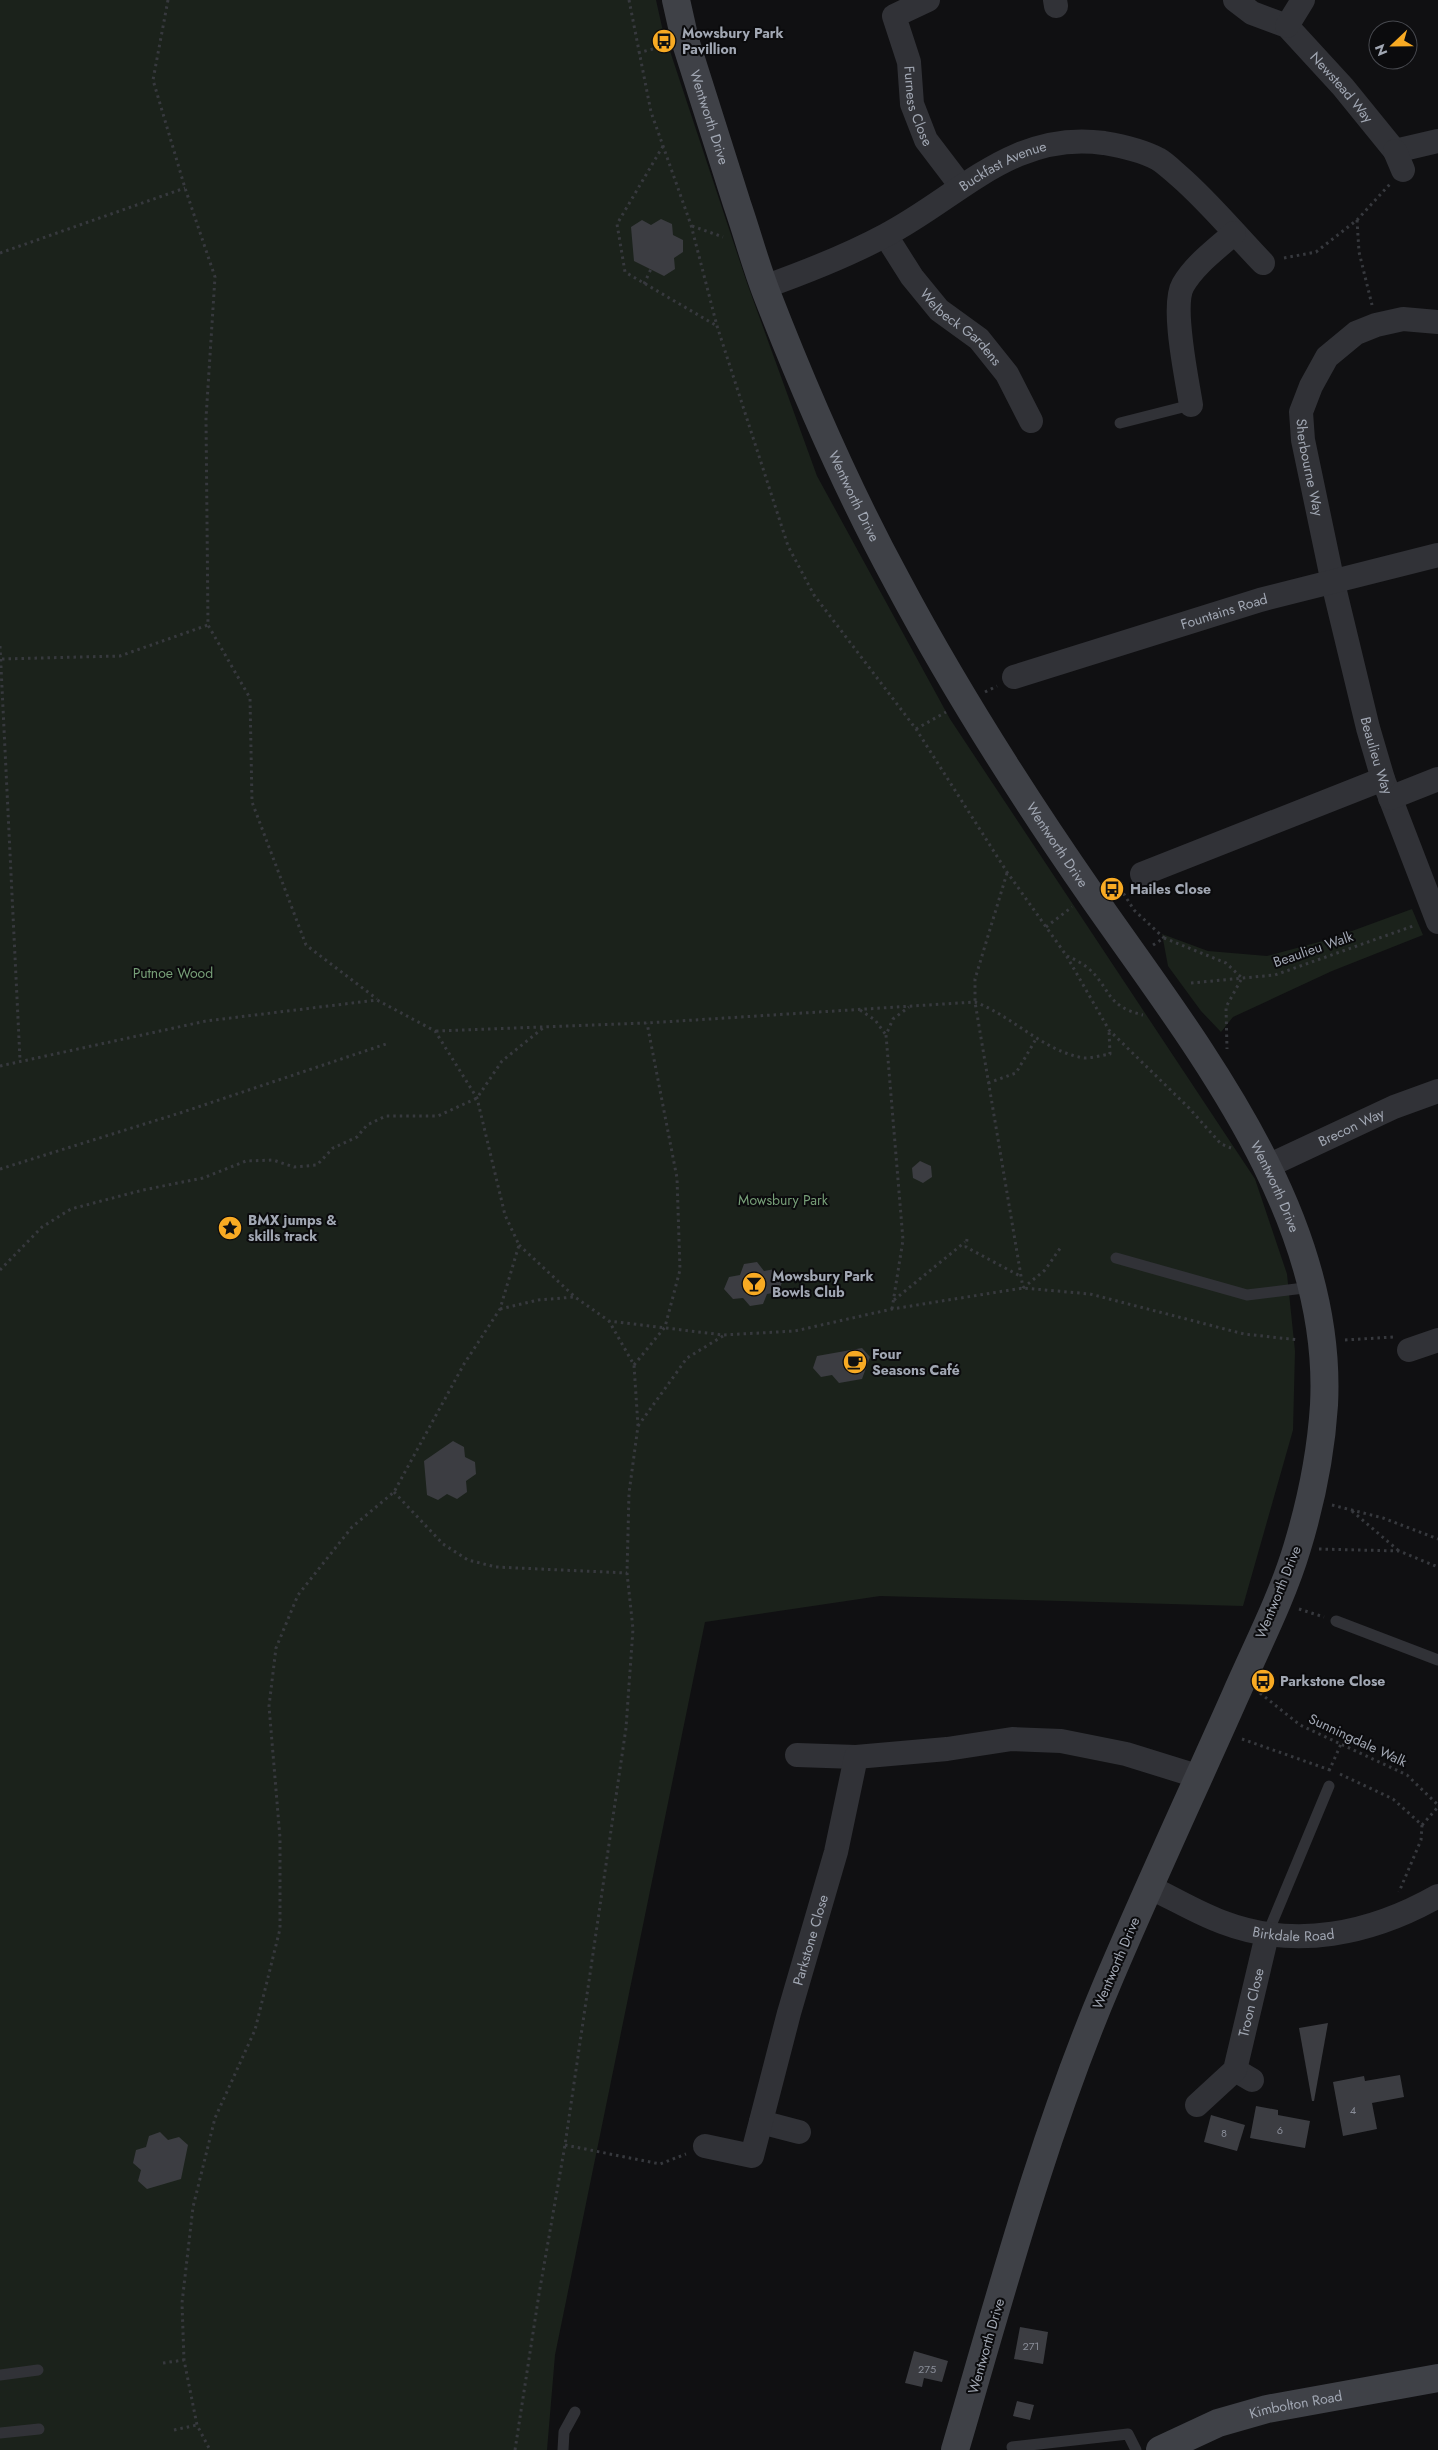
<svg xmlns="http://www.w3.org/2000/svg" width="1438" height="2450" font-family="Jost,sans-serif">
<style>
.green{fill:#1b221b}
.building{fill:#3c3d42}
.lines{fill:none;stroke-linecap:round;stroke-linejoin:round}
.path{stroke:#37393e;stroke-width:3;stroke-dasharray:2.5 4;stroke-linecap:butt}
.lane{stroke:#313237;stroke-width:11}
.street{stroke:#313237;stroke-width:24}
.secondary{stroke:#3f4147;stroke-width:28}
.labels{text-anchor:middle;stroke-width:4;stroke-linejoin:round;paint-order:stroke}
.number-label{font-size:11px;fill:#888c97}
.poi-label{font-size:14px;font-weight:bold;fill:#a1a7b3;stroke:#0b0b0d;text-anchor:start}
.street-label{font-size:14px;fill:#a1a7b3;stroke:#0b0b0d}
.park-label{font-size:14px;fill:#779f78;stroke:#0b0b0d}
</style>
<rect width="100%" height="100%" fill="#101012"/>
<!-- green -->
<g class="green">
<polygon points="0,0 656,0 662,27 747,283 817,476 950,719 1255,1179 1287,1274 1295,1351 1293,1430 1243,1606 880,1596 705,1622 555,2355 547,2450 0,2450"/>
<polygon points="1412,909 1423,935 1332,971 1233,1017 1221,1032 1201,1011 1168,966 1162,934 1208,951 1267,956 1330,939"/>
</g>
<!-- building -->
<g class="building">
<polygon points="661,219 672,224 673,235 683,240 683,252 674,258 675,269 664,276 634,261 631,227 642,220 651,225"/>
<polygon points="920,1161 931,1166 932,1177 923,1183 913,1178 912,1168"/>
<polygon points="757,1262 764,1271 775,1269 783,1280 778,1292 767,1294 763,1304 750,1306 743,1298 733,1299 724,1289 729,1277 740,1275 744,1264"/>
<polygon points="862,1348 870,1357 862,1379 839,1383 832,1375 821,1377 813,1368 817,1356"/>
<polygon points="453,1441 464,1447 465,1457 475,1462 476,1474 466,1481 467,1492 457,1499 447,1494 438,1500 427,1495 424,1461"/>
<polygon points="1328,2023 1314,2101 1312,2101 1299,2028"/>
<polygon points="1400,2075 1404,2097 1372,2103 1377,2129 1343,2136 1333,2082 1364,2076 1365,2081"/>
<polygon points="1256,2106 1278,2110 1278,2115 1310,2121 1305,2148 1250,2138"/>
<polygon points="1211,2115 1245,2125 1237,2151 1204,2142"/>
<polygon points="160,2132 168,2140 179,2137 188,2145 181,2179 147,2189 138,2181 141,2170 133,2163 136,2150 146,2147 149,2136"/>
<polygon points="1020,2327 1048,2332 1043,2364 1014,2359"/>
<polygon points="914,2351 948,2361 942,2382 924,2378 922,2387 905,2383"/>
<polygon points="1017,2401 1034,2405 1030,2420 1013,2416"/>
</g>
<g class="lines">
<!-- path -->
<g class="path">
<polyline points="168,0 153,80 185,188 215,277 206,418 208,625 250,698 252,802 306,945 377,999"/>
<polyline points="629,0 651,112 691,225 717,326 788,546 814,595 916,729 1007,872 1066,955 1109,1030 1189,1108 1221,1144 1231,1148"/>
<polyline points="638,53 664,46"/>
<polyline points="663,146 617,224 625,272 717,326"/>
<polyline points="1357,220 1359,252 1372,305"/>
<polyline points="692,226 723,237"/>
<polyline points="0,253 185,188"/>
<polyline points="1284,258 1316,252 1357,220 1390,184"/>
<polyline points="644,284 651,269"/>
<polyline points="0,646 20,1060"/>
<polyline points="2,659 120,656 208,625"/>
<polyline points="985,692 997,686"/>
<polyline points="916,729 946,712"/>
<polyline points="1007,873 975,979 975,1002 1023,1288"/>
<polyline points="1113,877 1134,910 1164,938"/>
<polyline points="1046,927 1072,907"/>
<polyline points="1153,945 1164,938 1226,963 1242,978 1226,1007 1227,1049"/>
<path d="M1067 956C1074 959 1082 963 1088 968 1111 988 1105 1006 1143 1015"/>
<polyline points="1191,983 1275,975 1416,925"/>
<polyline points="860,1010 875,1020 886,1035"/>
<path d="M436 1031 647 1023 975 1002C1012 1016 1040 1048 1079 1057 1088 1060 1101 1055 1110 1054L1109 1030"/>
<polyline points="0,1066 206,1021 377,1000 435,1031 477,1098 505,1215 519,1245 500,1309 464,1364 394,1492 352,1527 298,1595 276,1648 269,1706 280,1838 280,1929 255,2030 215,2118 193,2207 182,2303 184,2360 197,2425 210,2450"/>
<polyline points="988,1083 1016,1073 1036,1039"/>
<polyline points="0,1169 183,1112 386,1044"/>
<polyline points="967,1239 966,1247 1020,1276"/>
<polyline points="519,1245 575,1297 609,1321 723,1335 795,1331 892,1309 1023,1288 1090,1294 1244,1334 1299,1340"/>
<polyline points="0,1270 42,1227 71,1209 143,1190 203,1178 246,1161 273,1160 294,1167 317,1165 333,1148 357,1137 367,1125 386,1116 438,1116 477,1098 502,1061 543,1028"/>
<polyline points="1023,1288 1045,1270 1061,1247"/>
<polyline points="894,1300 965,1242"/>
<polyline points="500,1309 538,1300 574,1297"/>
<polyline points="892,1309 903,1240 886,1035 893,1019 909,1007"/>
<polyline points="1345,1340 1393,1337"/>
<polyline points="634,1365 665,1327 680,1270 677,1178 647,1023"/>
<polyline points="638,1426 687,1358 723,1336"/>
<polyline points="394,1492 443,1544 468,1560 496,1567 627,1573"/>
<polyline points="1332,1505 1383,1518 1438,1539"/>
<polyline points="1352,1511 1399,1551"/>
<polyline points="1319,1549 1399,1551 1438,1567"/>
<polyline points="1299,1609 1324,1617"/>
<polyline points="1260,1693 1300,1725 1407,1775 1438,1805"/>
<polyline points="1242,1739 1330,1770"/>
<polyline points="1329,1771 1341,1744"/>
<polyline points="1340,1774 1393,1799 1422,1825 1421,1840 1399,1892"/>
<polyline points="1422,1825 1438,1807"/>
<polyline points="565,2145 660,2164 686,2154"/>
<polyline points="163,2363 184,2360"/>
<polyline points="174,2430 197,2425"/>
<polyline points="515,2450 539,2294 565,2145 626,1728 633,1629 627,1573 629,1493 638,1426 634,1365 609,1321"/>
</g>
<!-- lane -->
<g class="lane">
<polyline points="1120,423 1191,405"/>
<polyline points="1116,1258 1247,1295 1312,1287"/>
<polyline points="1336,1621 1438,1660"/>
<polyline points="1267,1935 1329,1786"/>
<polyline points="0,2375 38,2370"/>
<polyline points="0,2433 39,2429"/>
<polyline points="1012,2447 1128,2434 1136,2450"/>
<polyline points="563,2450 564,2432 575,2412"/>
</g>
<!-- street -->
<g class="street">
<path id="s1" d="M928 0 894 16 909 62 912 104 926 140 961 186"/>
<polyline points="1055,0 1056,6"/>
<path id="s2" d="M1235 0 1252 13 1287 26 1343 87 1395 151 1438 141"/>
<polyline points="1287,26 1303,0"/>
<polyline points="1395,151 1403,170"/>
<path id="s3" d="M886 236 912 277 939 310 979 339 1007 374 1031 421"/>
<path id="s4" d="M764 287C806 272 847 256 886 235 959 197 1013 130 1104 143 1122 146 1141 150 1158 159 1165 163 1172 170 1179 176 1209 202 1235 234 1263 263"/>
<path id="s5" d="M1438 322 1403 319 1376 325 1356 333 1327 357 1311 386 1301 412 1303 440 1333 583 1368 728 1383 779 1438 922"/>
<path d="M1191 405C1187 379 1171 306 1183 285 1195 264 1217 249 1234 233"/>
<path id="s6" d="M1014 677 1260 600 1438 555"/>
<polyline points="1390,798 1438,779"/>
<polyline points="1142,874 1383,779"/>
<path id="s7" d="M1266 1167 1394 1107 1438 1091"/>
<polyline points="1409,1350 1438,1340"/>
<polyline points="797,1755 856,1757"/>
<path id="s8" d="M1149 1887C1173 1898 1197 1913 1222 1922 1295 1950 1371 1934 1438 1896"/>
<polyline points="1235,2070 1252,2080"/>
<path id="s9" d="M1197 2105 1235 2070 1267 1935"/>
<polyline points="761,2122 799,2132"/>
<path id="s10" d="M705 2146 752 2156 789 2013 836 1852 856 1757 947 1749 1012 1739 1061 1741 1126 1754 1200 1777"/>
</g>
<!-- secondary -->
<g class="secondary">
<path id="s11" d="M676 0 685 40C702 95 720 149 737 204 747 233 755 263 766 292 804 390 847 489 897 581 955 690 1022 795 1092 896 1195 1044 1334 1214 1324 1405 1321 1452 1311 1502 1297 1548 1282 1598 1257 1646 1236 1694 1193 1791 1148 1887 1107 1984 1043 2135 1001 2293 955 2450"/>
<path id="s12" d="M1160 2450 1218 2423 1267 2409 1438 2378"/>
</g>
</g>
<!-- icons -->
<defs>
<g id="bus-disc" transform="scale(1.25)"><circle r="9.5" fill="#f8aa23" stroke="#0b0b0d"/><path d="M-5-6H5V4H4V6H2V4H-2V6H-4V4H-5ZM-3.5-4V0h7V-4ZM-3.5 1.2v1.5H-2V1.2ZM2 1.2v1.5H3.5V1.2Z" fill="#111"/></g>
<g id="sight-disc" transform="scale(1.25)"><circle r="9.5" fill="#f8aa23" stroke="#0b0b0d"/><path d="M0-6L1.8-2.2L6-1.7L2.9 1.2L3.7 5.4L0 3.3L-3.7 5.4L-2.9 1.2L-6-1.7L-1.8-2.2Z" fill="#111"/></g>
<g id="bar-disc" transform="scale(1.25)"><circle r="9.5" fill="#f8aa23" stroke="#0b0b0d"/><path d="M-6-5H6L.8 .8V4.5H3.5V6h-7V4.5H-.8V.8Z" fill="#111"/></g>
<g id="cafe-disc" transform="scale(1.25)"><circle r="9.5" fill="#f8aa23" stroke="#0b0b0d"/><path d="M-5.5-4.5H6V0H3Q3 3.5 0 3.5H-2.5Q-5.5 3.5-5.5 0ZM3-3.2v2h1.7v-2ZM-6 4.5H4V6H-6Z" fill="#111"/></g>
</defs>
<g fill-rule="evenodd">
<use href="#bus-disc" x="664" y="41"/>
<use href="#bus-disc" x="1112" y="889"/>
<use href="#sight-disc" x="230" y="1228"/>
<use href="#bar-disc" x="754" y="1284"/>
<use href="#cafe-disc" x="855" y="1362"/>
<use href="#bus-disc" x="1263" y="1681"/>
</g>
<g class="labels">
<!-- number labels -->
<g class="number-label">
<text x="1353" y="2114">4</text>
<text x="1280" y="2134">6</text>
<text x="1224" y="2137">8</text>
<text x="1031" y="2350">271</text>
<text x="927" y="2373">275</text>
</g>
<!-- poi labels -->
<g class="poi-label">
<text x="682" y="38">Mowsbury Park<tspan x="682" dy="16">Pavillion</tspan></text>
<text x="1130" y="894">Hailes Close</text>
<text x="248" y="1225">BMX jumps &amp;<tspan x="248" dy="16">skills track</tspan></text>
<text x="772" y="1281">Mowsbury Park<tspan x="772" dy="16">Bowls Club</tspan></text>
<text x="872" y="1359">Four<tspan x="872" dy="16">Seasons Café</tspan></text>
<text x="1280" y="1686">Parkstone Close</text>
</g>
<!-- street labels -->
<g class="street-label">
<text dy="5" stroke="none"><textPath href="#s2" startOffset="141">Newstead Way</textPath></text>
<text dy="5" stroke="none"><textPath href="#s1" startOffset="131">Furness Close</textPath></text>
<text dy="5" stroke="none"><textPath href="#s11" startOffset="122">Wentworth Drive</textPath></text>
<text dy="5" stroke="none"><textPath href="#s4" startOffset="269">Buckfast Avenue</textPath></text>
<text dy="5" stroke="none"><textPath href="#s3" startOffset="119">Welbeck Gardens</textPath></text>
<text dy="5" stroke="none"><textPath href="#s5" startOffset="239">Sherbourne Way</textPath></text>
<text dy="5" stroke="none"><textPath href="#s11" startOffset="528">Wentworth Drive</textPath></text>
<text dy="5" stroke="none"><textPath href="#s6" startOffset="220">Fountains Road</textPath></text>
<text dy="5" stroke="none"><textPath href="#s5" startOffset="535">Beaulieu Way</textPath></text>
<text dy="5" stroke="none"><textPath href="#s11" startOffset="932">Wentworth Drive</textPath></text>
<text transform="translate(1313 949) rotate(-19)" y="5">Beaulieu Walk</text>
<text dy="5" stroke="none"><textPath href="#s7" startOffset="94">Brecon Way</textPath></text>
<text dy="5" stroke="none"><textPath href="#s11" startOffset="1338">Wentworth Drive</textPath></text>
<text transform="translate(1278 1592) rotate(-68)" y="5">Wentworth Drive</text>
<text transform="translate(1358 1740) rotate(25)" y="5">Sunningdale Walk</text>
<text dy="5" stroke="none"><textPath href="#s8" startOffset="154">Birkdale Road</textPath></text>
<text dy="5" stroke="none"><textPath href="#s10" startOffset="272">Parkstone Close</textPath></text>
<text transform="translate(1116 1963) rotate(-67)" y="5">Wentworth Drive</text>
<text dy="5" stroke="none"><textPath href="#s9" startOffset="121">Troon Close</textPath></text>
<text transform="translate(986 2346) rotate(-74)" y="5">Wentworth Drive</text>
<text dy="5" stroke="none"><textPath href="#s12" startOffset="144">Kimbolton Road</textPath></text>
</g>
<!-- park labels -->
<g class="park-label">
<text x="173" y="978">Putnoe Wood</text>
<text x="783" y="1205">Mowsbury Park</text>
</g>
</g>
<!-- north arrow -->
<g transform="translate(1393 45) rotate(248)"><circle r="24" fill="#0b0b0d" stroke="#47494f"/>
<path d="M0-4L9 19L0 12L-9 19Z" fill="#f8aa23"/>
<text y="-8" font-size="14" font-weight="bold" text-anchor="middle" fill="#a1a7b3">N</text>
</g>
</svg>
